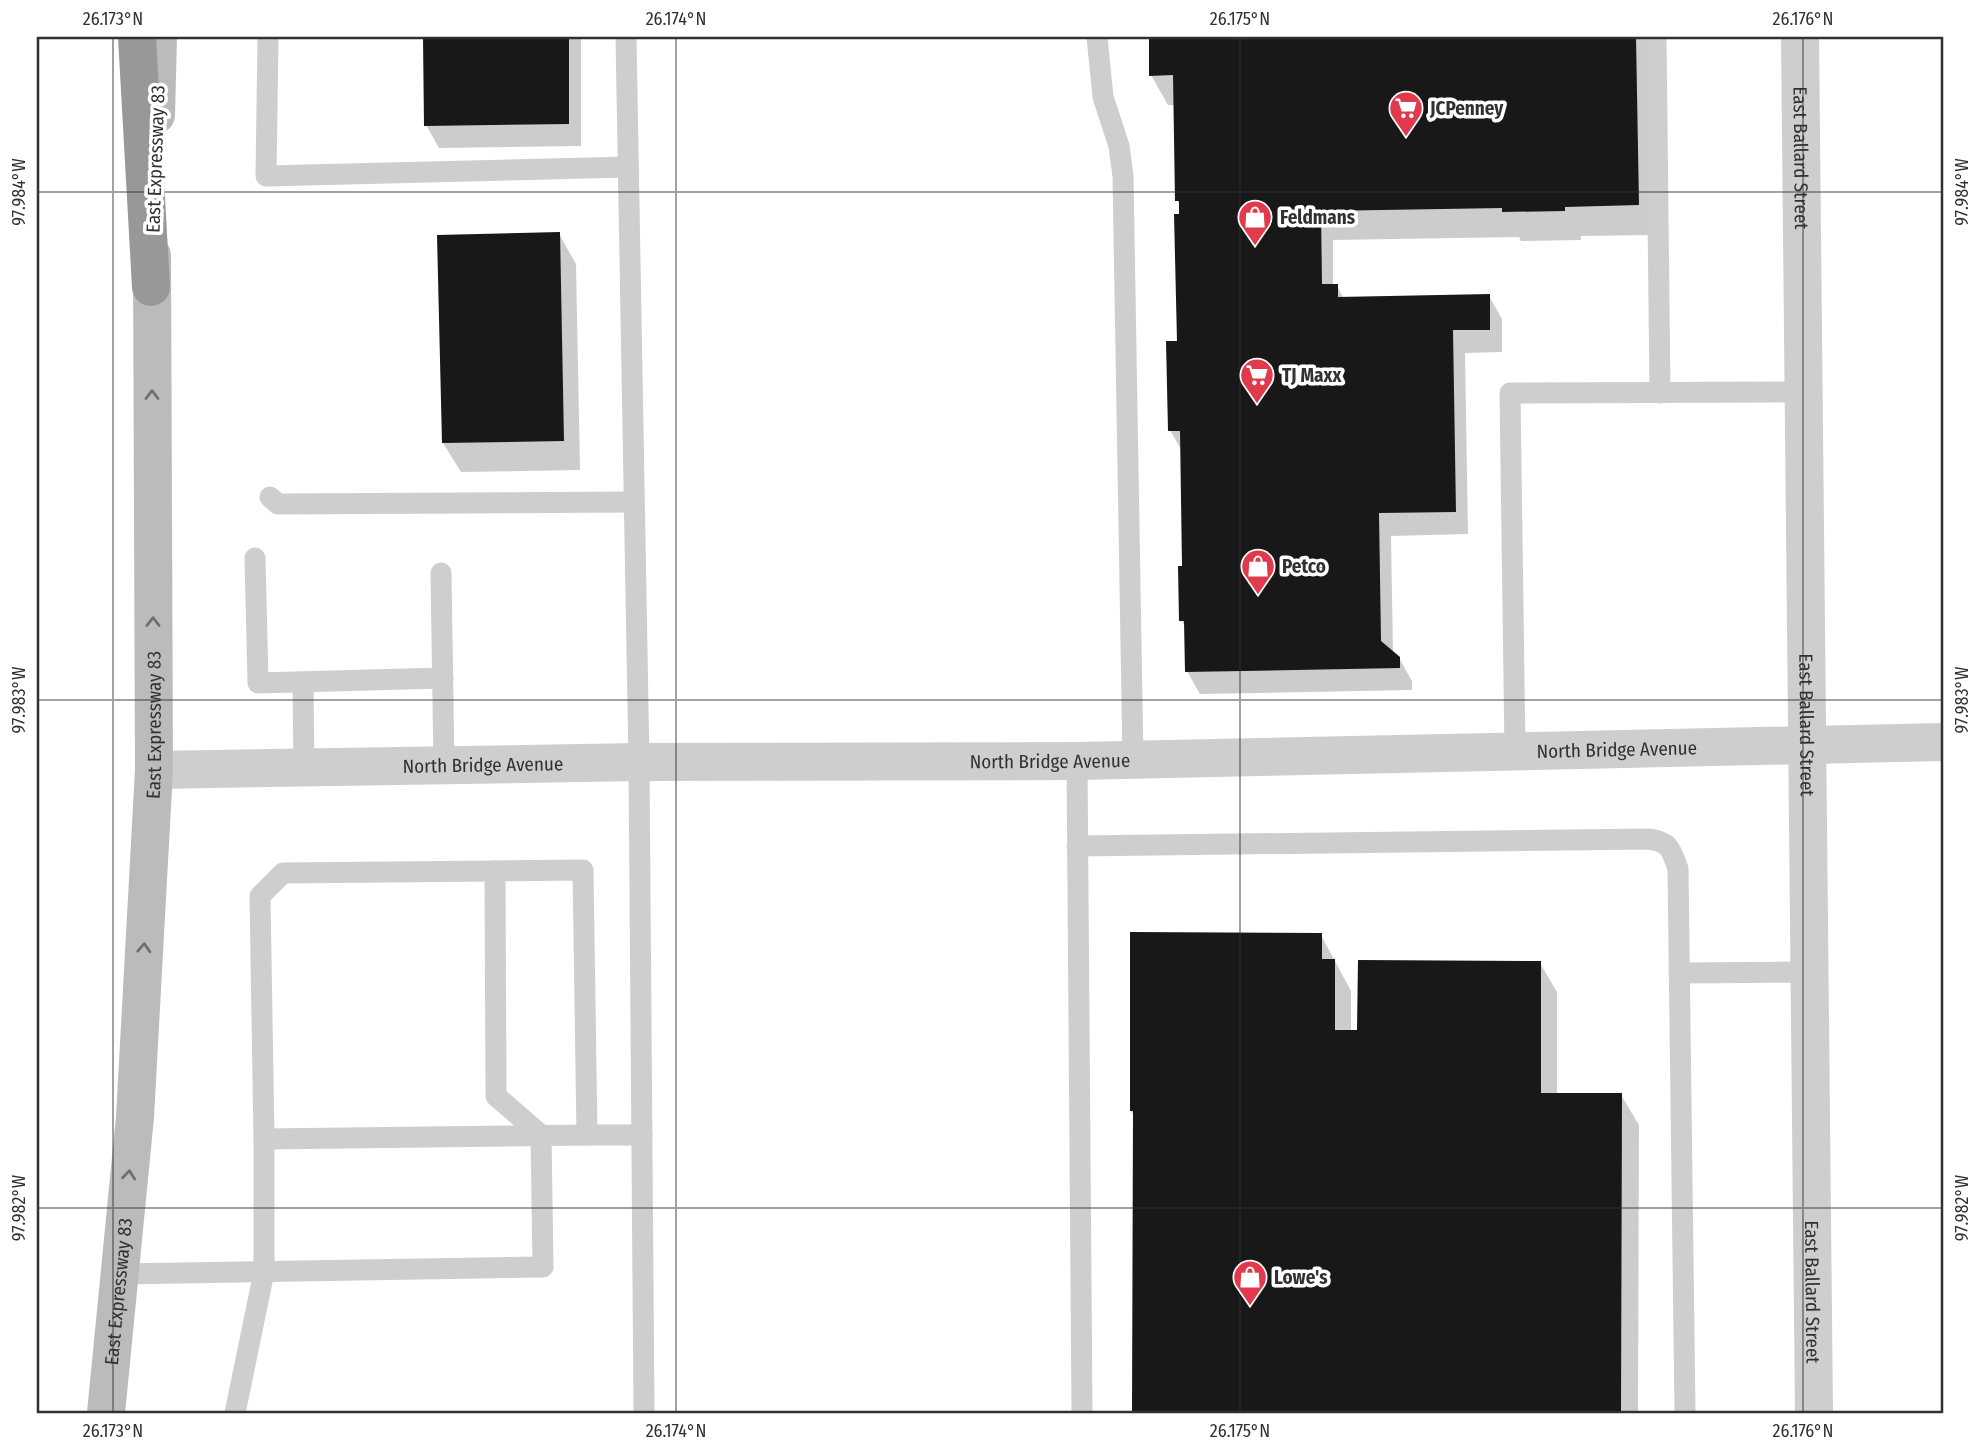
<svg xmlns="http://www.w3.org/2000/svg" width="1981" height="1450" font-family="'Fira Sans Condensed',sans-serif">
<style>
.shadow{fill:#0003}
.building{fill:#181818}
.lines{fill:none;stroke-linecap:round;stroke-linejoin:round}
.service{stroke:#cecece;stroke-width:21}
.tertiary{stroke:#cecece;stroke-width:38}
.secondary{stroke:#bbb;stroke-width:38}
.motorway{stroke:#989898;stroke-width:38}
.oneway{stroke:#6f6f6f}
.ticks{fill:none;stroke:#313131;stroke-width:2;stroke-opacity:0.45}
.labels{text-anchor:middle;stroke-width:7;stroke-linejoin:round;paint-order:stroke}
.poi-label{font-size:19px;font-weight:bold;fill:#313131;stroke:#fff;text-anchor:start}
.street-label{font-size:19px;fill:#313131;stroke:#fff}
.neatline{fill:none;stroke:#313131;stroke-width:2.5}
.ticks-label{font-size:18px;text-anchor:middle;fill:#313131}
</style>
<rect width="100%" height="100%" fill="#fff"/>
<!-- shadow -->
<g class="shadow">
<polygon points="425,37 581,37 581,146 439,148 426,125"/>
<polygon points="1148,37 1652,37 1655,235 1581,236 1581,240 1521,241 1519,237 1333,240 1333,286 1337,286 1344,299 1489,296 1502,319 1502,352 1465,353 1468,534 1391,536 1393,653 1399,658 1412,681 1412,690 1200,694 1187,671 1186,628 1181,620 1184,568 1182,451 1170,430 1179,342 1181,215 1181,208 1177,200 1175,105 1168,105 1151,75 1151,41"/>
<polygon points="559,234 576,264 580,470 461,472 443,443"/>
<polygon points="1321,935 1351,991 1351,1032 1359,1032 1540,963 1557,992 1557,1095 1621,1095 1639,1125 1638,1413 1134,1413 1135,1117 1131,1111"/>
</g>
<!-- building -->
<g class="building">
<polygon points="423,37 569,37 569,124 424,126"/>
<polygon points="1149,37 1636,37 1639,205 1565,207 1565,211 1502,212 1502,208 1321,211 1322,284 1338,284 1338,297 1490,294 1490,330 1453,330 1456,512 1379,513 1381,641 1400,657 1400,668 1185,672 1184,621 1179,621 1178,566 1182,566 1180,431 1168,431 1166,341 1177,341 1174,214 1179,214 1179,201 1175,201 1173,75 1149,76"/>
<polygon points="560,232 564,441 442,443 437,235"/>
<polygon points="1130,932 1322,933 1322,959 1335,959 1335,1030 1357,1030 1358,960 1541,961 1541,1093 1622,1093 1621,1413 1132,1413 1133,1111 1130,1111"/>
</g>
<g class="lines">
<!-- service -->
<g class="service">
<polyline points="268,37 266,176 628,167"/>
<polyline points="626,37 639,762 644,1413"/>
<polyline points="1097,37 1103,97 1119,146 1123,176 1133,760"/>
<polyline points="1656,37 1660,393"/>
<polyline points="270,497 278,504 634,502"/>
<polyline points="255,558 258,683 443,678"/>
<polyline points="441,573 444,765"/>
<polyline points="303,683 304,768"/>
<polyline points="1515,751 1510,393 1804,392"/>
<polyline points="1077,761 1082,1413"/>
<path d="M1077 846 1649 839C1670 842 1671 849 1678 869L1685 1413"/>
<polyline points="495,871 283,873 260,896 264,1139 587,1135"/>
<polyline points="1679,973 1811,972"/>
<polyline points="120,1274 543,1267 541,1135 496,1096 495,871 583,870 587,1135 642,1135"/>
<polyline points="235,1413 264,1272 264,1139"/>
</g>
<!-- tertiary -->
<g class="tertiary">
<path id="s1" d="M1800 37 1814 1413"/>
<path id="s2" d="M154 770 639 762 1077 761 1944 742"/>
</g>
<!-- secondary -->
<g class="secondary">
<polyline points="156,115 158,37"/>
<path id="s3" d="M106 1413 135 1117 154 770 152 255"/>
</g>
<!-- motorway -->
<polyline class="motorway" points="137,37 151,287"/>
</g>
<!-- one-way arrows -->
<defs><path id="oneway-chevron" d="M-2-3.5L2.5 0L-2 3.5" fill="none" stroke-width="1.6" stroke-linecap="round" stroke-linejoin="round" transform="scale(1.75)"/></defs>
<g class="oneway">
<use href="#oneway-chevron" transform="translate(152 395) rotate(-90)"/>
<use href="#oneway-chevron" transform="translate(153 622) rotate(-90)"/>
<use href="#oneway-chevron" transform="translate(144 948) rotate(-87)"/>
<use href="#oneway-chevron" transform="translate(129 1175) rotate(-84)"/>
</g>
<!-- ticks -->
<path class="ticks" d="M113 37V1413M676 37V1413M1240 37V1413M1803 37V1413M37 192H1944M37 700H1944M37 1208H1944"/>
<!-- icons -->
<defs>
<g id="supermarket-pin" transform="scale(1.75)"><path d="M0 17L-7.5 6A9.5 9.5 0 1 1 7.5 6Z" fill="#e03a4c" stroke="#fff"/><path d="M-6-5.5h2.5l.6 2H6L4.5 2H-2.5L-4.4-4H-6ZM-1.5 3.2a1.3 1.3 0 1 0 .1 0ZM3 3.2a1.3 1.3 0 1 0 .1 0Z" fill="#fff"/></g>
<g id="shop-pin" transform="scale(1.75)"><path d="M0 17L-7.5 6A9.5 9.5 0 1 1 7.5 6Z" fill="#e03a4c" stroke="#fff"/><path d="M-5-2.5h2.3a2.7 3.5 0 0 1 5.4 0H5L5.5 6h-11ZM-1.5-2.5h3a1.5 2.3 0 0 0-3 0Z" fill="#fff"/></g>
</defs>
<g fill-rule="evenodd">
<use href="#supermarket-pin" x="1406" y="108"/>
<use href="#shop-pin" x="1255" y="217"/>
<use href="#supermarket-pin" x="1257" y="375"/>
<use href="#shop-pin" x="1258" y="566"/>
<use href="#shop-pin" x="1250" y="1277"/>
</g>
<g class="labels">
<!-- poi labels -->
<g class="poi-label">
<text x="1430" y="115">JCPenney</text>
<text x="1280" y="224">Feldmans</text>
<text x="1282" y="382">TJ Maxx</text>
<text x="1282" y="573">Petco</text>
<text x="1274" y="1284">Lowe's</text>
</g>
<!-- street labels -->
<g class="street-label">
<text dy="7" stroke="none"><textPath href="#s1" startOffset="121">East Ballard Street</textPath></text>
<text transform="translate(155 159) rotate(-88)" y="7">East Expressway 83</text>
<text dy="7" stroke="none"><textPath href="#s1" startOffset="688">East Ballard Street</textPath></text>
<text dy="7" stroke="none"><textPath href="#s3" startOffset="690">East Expressway 83</textPath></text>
<text dy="7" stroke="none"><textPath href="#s2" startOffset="1463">North Bridge Avenue</textPath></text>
<text dy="7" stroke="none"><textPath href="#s2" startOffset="896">North Bridge Avenue</textPath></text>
<text dy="7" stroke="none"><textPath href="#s2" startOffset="329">North Bridge Avenue</textPath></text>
<text dy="7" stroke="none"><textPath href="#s3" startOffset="122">East Expressway 83</textPath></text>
<text dy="7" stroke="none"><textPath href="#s1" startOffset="1255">East Ballard Street</textPath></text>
</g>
</g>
<!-- border -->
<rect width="1981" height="1450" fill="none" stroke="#ffffff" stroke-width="77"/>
<rect x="38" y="38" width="1904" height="1374" class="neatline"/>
<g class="ticks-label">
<text x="113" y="25">26.173°N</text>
<text x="676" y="25">26.174°N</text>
<text x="1240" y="25">26.175°N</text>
<text x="1803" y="25">26.176°N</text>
<text transform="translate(1962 192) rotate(-90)" y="6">97.984°W</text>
<text transform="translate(19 192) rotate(-90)" y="6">97.984°W</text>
<text transform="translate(1962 700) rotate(-90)" y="6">97.983°W</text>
<text transform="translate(19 700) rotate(-90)" y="6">97.983°W</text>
<text transform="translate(19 1208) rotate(-90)" y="6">97.982°W</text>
<text transform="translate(1962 1208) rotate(-90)" y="6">97.982°W</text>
<text x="113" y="1437">26.173°N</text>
<text x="676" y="1437">26.174°N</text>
<text x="1240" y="1437">26.175°N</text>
<text x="1803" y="1437">26.176°N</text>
</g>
</svg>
